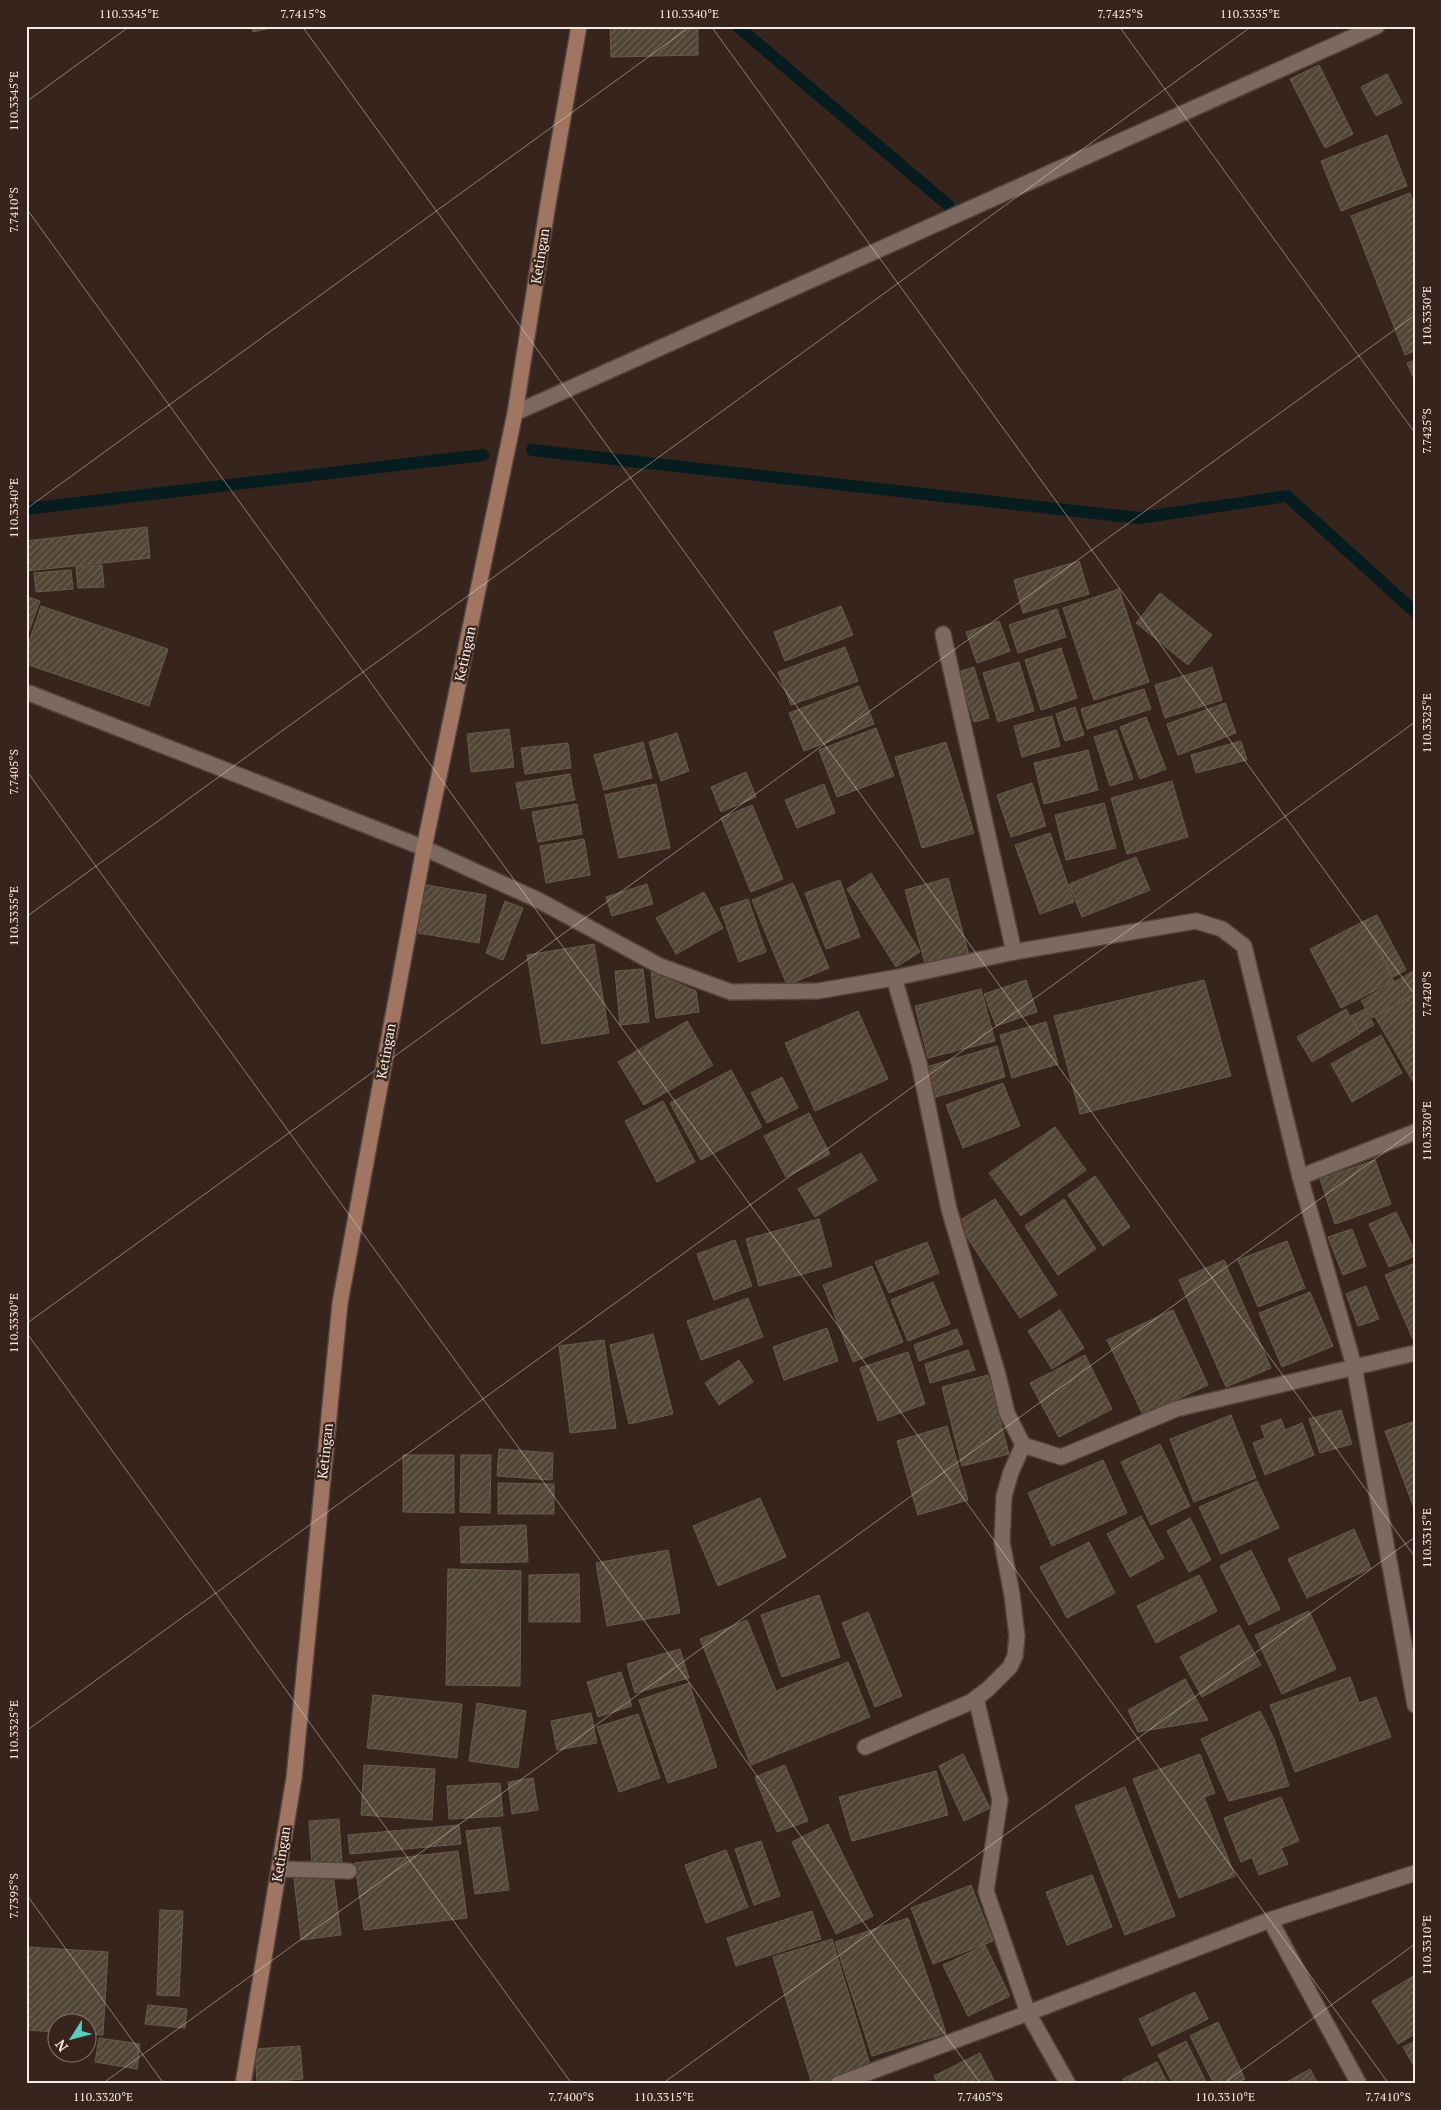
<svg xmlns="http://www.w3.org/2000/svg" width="1441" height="2110" font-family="'PT Serif',serif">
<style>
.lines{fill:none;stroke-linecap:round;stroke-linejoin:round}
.stream{stroke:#071c1e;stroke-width:12}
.building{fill:url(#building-hatch);stroke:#675b4a}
.lane-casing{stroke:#52433d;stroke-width:18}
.street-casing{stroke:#52433d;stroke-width:18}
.secondary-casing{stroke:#52433d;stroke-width:18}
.lane{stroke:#7e6960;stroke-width:15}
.street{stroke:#7e6960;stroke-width:15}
.secondary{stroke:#a07562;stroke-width:15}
.ticks{fill:none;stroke:#f8ece6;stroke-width:1;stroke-opacity:0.45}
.labels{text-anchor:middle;stroke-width:4.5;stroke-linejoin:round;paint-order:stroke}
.street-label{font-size:14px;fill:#f8ece6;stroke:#37251d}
.neatline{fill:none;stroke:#f8ece6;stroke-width:2}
.ticks-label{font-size:12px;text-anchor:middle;fill:#f8ece6}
</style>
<defs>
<pattern id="building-hatch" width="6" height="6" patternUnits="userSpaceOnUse" patternTransform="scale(1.25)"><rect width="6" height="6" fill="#514535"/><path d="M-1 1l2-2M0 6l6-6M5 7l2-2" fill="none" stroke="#6b6052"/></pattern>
</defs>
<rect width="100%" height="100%" fill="#37251d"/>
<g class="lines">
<!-- stream -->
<g class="stream">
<polyline points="737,26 948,205"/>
<polyline points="532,450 1139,518 1287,496 1415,612"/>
<polyline points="26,509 483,455"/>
</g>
</g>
<!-- building -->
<g class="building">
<polygon points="251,26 279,26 253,32"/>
<polygon points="610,26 698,26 698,55 611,57"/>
<polygon points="1319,65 1353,134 1325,148 1290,79"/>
<polygon points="1387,74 1402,103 1376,116 1361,87"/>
<polygon points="1387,135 1407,186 1341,211 1321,161"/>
<polygon points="1410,193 1415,205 1415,351 1405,355 1351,216"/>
<polygon points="1415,360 1415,381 1407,363"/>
<polygon points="147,527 150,558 26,571 26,541"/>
<polygon points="1079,561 1089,594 1023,613 1014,580"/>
<polygon points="102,565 104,587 78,588 76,567"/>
<polygon points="71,570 73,589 36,592 34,573"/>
<polygon points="1119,589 1149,682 1094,700 1063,608"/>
<polygon points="1160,593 1212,635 1188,665 1136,623"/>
<polygon points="26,596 40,601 26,639"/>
<polygon points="41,606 168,649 149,706 26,664 26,651"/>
<polygon points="841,606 853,635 785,661 774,632"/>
<polygon points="1057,609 1066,637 1018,653 1009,625"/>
<polygon points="999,621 1010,651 977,663 966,632"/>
<polygon points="845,647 858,681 791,705 778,672"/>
<polygon points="1061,648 1077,698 1041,710 1025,660"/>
<polygon points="1019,662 1034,711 998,722 983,673"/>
<polygon points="974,667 989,718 974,722 958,672"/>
<polygon points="1212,667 1222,700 1165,718 1155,685"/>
<polygon points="859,686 874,724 804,751 789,713"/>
<polygon points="1144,689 1151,709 1087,729 1081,709"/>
<polygon points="1225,703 1236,733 1178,755 1167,724"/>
<polygon points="1075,707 1084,735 1065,741 1056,714"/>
<polygon points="1052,716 1060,746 1022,757 1014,726"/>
<polygon points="1146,717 1166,769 1140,779 1120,727"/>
<polygon points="876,728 894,776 837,797 819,750"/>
<polygon points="509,729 514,767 471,772 467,734"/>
<polygon points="1116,730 1133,779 1110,786 1094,737"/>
<polygon points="677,733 689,771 661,781 649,742"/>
<polygon points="1241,741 1247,760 1196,773 1191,755"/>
<polygon points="643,742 652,778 604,790 594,755"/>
<polygon points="946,742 974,833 922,848 895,757"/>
<polygon points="568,743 571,768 525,774 521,748"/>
<polygon points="1088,750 1098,790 1044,804 1034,763"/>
<polygon points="746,772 756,797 721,812 711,787"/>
<polygon points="570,774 575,800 521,809 516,783"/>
<polygon points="1172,781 1188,837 1127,854 1111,798"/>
<polygon points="1032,783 1046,826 1011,837 997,795"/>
<polygon points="656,784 670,848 619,858 605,795"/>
<polygon points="824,784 835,813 797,828 785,800"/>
<polygon points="1104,803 1116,848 1066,860 1055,815"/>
<polygon points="577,804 582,834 538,842 532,812"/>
<polygon points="752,805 783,879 751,892 721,818"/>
<polygon points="1050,833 1074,902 1040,914 1015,845"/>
<polygon points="584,839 590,875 546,883 540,846"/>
<polygon points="1136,857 1150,890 1082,917 1069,884"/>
<polygon points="871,873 920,952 896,967 847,889"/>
<polygon points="948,878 969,955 926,967 905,890"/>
<polygon points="840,880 860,937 826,949 805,893"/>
<polygon points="793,883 829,968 787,985 752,900"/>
<polygon points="647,884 653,904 612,916 606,897"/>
<polygon points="426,885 486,895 479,943 418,933"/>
<polygon points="704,892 723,928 676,954 656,918"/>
<polygon points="748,899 766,952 739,962 720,908"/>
<polygon points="505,901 523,908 503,960 486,953"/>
<polygon points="1377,915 1406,970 1393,977 1364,921"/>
<polygon points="1364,921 1394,981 1341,1008 1310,949"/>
<polygon points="594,944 609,1033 542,1044 527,955"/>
<polygon points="643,969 649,1022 620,1025 615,971"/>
<polygon points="1415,970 1415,994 1372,1018 1361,1001"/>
<polygon points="651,972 696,991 699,1012 656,1018"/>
<polygon points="1026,980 1037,1012 996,1026 984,994"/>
<polygon points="1204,980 1231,1076 1080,1114 1054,1016"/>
<polygon points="981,989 995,1041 928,1058 915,1006"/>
<polygon points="1415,994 1415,1085 1375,1017"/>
<polygon points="1346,1009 1360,1034 1312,1062 1297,1037"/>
<polygon points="1365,1009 1374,1025 1360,1033 1351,1016"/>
<polygon points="858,1011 888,1079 815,1111 785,1043"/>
<polygon points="687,1021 713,1065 644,1105 618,1062"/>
<polygon points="1046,1022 1058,1064 1012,1078 1000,1035"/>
<polygon points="1381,1035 1402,1073 1352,1102 1331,1064"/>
<polygon points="997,1046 1005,1077 932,1098 923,1068"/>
<polygon points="731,1070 762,1127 701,1160 670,1103"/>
<polygon points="782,1077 798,1108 767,1123 751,1093"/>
<polygon points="1003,1083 1020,1126 963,1148 946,1105"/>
<polygon points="663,1101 695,1162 657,1182 625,1121"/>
<polygon points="809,1113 830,1154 786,1177 764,1136"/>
<polygon points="1055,1127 1086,1170 1021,1216 989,1173"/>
<polygon points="861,1153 877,1180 815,1217 798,1189"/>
<polygon points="1375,1160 1391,1204 1335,1224 1320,1179"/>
<polygon points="1095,1176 1130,1227 1103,1246 1068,1195"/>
<polygon points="995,1199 1057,1295 1020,1318 957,1222"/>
<polygon points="1064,1199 1096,1249 1058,1275 1025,1226"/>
<polygon points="1396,1212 1415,1251 1415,1256 1389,1267 1369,1224"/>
<polygon points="819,1219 832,1266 759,1286 746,1239"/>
<polygon points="1352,1229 1366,1266 1343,1275 1328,1237"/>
<polygon points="735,1240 752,1286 714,1300 697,1254"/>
<polygon points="1287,1241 1305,1288 1258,1307 1238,1260"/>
<polygon points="927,1242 939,1273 889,1293 875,1262"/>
<polygon points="1224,1260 1271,1368 1226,1387 1179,1280"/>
<polygon points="1415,1263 1415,1344 1385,1275"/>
<polygon points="872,1266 903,1342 853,1362 823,1285"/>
<polygon points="933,1282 950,1324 908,1341 891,1300"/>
<polygon points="1366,1286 1379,1319 1358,1326 1346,1294"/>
<polygon points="1310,1292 1333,1346 1282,1367 1259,1313"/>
<polygon points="748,1298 763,1337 701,1360 687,1321"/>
<polygon points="1060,1310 1084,1348 1052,1369 1028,1331"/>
<polygon points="1173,1310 1208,1385 1143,1415 1107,1340"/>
<polygon points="827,1328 838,1361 784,1380 773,1347"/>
<polygon points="957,1329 963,1344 919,1361 914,1345"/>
<polygon points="653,1334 673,1414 629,1424 610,1345"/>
<polygon points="604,1340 616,1428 570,1433 559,1346"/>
<polygon points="968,1350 975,1370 930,1383 925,1364"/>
<polygon points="908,1352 925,1404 878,1421 860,1368"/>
<polygon points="1085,1355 1112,1409 1059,1437 1030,1383"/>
<polygon points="739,1360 753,1382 719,1405 705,1383"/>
<polygon points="988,1375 1009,1454 962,1466 942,1387"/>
<polygon points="1341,1410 1352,1444 1320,1453 1309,1419"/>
<polygon points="1231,1415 1256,1478 1194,1502 1170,1439"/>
<polygon points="1281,1419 1285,1430 1302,1423 1314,1455 1265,1475 1253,1443 1265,1438 1261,1426"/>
<polygon points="1415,1421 1415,1507 1414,1508 1385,1431"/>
<polygon points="947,1426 968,1500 918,1515 897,1441"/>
<polygon points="1160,1444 1190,1506 1151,1525 1121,1462"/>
<polygon points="499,1449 553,1453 552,1480 497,1476"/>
<polygon points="403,1455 454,1455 454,1513 403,1512"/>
<polygon points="461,1455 491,1455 490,1513 460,1512"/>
<polygon points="1103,1460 1127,1513 1052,1546 1028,1493"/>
<polygon points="1257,1481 1279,1528 1221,1554 1199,1507"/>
<polygon points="498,1483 554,1484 554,1514 498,1514"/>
<polygon points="760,1498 786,1557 718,1586 693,1526"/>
<polygon points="1141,1516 1164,1558 1130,1577 1107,1534"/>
<polygon points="1190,1518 1211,1560 1189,1572 1167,1531"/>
<polygon points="526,1525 528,1562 461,1563 460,1527"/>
<polygon points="1354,1529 1371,1568 1307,1598 1288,1559"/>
<polygon points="1089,1542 1115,1593 1067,1618 1040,1567"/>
<polygon points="668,1550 680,1613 607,1626 596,1563"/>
<polygon points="1251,1550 1280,1609 1249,1625 1220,1566"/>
<polygon points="448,1569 521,1571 520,1686 446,1685"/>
<polygon points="579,1574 580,1622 529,1622 529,1575"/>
<polygon points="1199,1575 1217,1611 1156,1643 1137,1606"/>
<polygon points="819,1595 840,1657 782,1677 761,1615"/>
<polygon points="1309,1611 1336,1669 1282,1694 1255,1635"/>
<polygon points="868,1612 902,1696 875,1707 842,1623"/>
<polygon points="747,1620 776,1691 848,1662 870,1717 751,1765 700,1639"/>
<polygon points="1239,1625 1261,1665 1202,1697 1180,1657"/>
<polygon points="680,1649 689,1678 635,1693 627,1664"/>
<polygon points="621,1672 632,1706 598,1717 587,1682"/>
<polygon points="1350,1677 1359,1703 1376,1697 1391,1737 1295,1772 1270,1705"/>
<polygon points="1185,1679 1208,1720 1138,1732 1128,1710"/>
<polygon points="689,1683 717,1767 668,1783 639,1700"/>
<polygon points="373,1695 462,1704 457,1758 367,1748"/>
<polygon points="477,1703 526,1711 518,1768 469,1761"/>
<polygon points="1260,1711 1274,1739 1289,1786 1229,1801 1201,1739"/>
<polygon points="591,1713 597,1743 557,1750 551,1721"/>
<polygon points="638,1714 660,1778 619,1792 597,1727"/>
<polygon points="963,1754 990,1808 964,1821 939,1766"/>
<polygon points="1200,1754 1215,1793 1204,1797 1235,1876 1179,1898 1133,1779"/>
<polygon points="364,1765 435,1769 432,1820 361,1815"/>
<polygon points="785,1765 808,1821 777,1832 755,1777"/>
<polygon points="936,1771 948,1815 852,1841 839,1797"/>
<polygon points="533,1778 538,1810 512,1814 508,1782"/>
<polygon points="500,1783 503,1816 449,1819 447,1786"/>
<polygon points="1125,1787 1175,1916 1125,1935 1075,1806"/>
<polygon points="1281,1797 1299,1841 1281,1848 1288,1864 1259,1875 1252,1857 1241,1862 1224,1818"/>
<polygon points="339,1819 342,1864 312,1866 309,1821"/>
<polygon points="828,1824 873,1916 836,1934 792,1842"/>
<polygon points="459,1825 461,1844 350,1854 348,1835"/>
<polygon points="500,1827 509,1890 475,1894 466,1831"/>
<polygon points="761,1841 780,1896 754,1905 735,1849"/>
<polygon points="726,1850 748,1907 706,1923 685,1865"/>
<polygon points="458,1851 467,1918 364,1930 355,1863"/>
<polygon points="333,1874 341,1935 301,1940 294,1879"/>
<polygon points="1092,1875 1112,1927 1067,1945 1046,1892"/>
<polygon points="971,1885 993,1941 933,1964 911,1908"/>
<polygon points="160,1910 183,1911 179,1996 157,1995"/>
<polygon points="812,1911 821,1939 736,1966 727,1938"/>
<polygon points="908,1918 946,2033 872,2056 835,1942"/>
<polygon points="832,1939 871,2068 818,2084 812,2084 773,1957"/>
<polygon points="985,1945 1010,1996 968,2016 943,1965"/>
<polygon points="28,1947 108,1952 103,2035 88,2034 88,2022 58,2022 58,2032 26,2030"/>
<polygon points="1415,1975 1415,2034 1398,2044 1372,2001"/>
<polygon points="1195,1992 1208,2019 1152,2046 1139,2019"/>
<polygon points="148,2005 187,2009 185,2028 145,2024"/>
<polygon points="1218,2022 1245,2079 1234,2084 1214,2084 1190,2036"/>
<polygon points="99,2038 140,2044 137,2069 95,2062"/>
<polygon points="1186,2041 1207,2084 1173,2084 1158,2055"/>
<polygon points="1415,2041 1415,2068 1403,2047"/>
<polygon points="300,2046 303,2079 257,2083 255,2049"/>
<polygon points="980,2053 996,2084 938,2084 934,2076"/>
<polygon points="1157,2062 1168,2084 1126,2084 1123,2079"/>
<polygon points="1310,2069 1318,2084 1283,2084"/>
</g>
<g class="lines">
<!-- lane casing -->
<g class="lane-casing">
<g id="lane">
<polyline points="29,693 424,848"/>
<polyline points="279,1869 349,1871"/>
</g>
</g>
<!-- street casing -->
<g class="street-casing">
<g id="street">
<polyline points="515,413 1377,26"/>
<polyline points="943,634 1014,952"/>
<polyline points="424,848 538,900 660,966 731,992 818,991 894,978"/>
<polyline points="1300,1177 1415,1132"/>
<polyline points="1415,1353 1176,1409 1061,1457 1023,1445 1007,1413 998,1375 949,1209 919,1063 894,978 1014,952 1196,921 1222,929 1244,946 1300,1177 1354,1366 1415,1705"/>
<polyline points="976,1698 1000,1800 986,1891 1028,2013 1068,2084"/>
<polyline points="865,1747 971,1702 988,1689 1010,1667 1015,1656 1017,1636 1012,1595 1002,1542 1004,1496 1011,1472 1023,1445"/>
<polyline points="1270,1920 1359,2084"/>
<polyline points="838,2084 1028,2013 1270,1920 1415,1873"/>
</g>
</g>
<!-- secondary casing -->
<g class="secondary-casing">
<polyline id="secondary" points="243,2084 294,1778 340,1303 424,848 515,413 548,204 579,26"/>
</g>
<!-- lane -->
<use href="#lane" class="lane"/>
<!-- street -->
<use href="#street" class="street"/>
<!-- secondary -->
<use href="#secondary" class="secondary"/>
</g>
<!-- ticks -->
<path class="ticks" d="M302 26 1415 1557M711 26 1415 995M1119 26 1415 433M26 102 130 26M26 208 1389 2084M26 509 691 26M26 770 981 2084M26 917 1252 26M26 1324 1415 315M26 1332 572 2084M26 1731 1415 722M26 1894 164 2084M102 2084 1415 1130M662 2084 1415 1537M1223 2084 1415 1944"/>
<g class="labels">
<!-- street labels -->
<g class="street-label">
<text transform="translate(540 256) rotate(-81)" y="5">Ketingan</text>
<text transform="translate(465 654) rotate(-78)" y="5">Ketingan</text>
<text transform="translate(386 1051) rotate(-80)" y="5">Ketingan</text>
<text transform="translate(325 1451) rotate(-84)" y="5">Ketingan</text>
<text transform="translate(281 1854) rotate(-81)" y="5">Ketingan</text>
</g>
</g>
<!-- border -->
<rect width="1441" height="2110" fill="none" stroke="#37251d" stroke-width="55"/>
<!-- north arrow -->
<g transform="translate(72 2038) rotate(234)"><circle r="24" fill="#37251d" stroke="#84756d"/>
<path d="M0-4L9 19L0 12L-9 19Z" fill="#5acebd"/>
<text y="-8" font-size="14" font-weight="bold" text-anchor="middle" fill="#f8ece6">N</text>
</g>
<rect x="28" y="28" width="1386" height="2054" class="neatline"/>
<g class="ticks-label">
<text x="129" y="18">110.3345°E</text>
<text x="303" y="18">7.7415°S</text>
<text x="689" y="18">110.3340°E</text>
<text x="1120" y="18">7.7425°S</text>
<text x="1250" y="18">110.3335°E</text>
<text transform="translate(14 101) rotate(-90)" y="4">110.3345°E</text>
<text transform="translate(14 210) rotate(-90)" y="4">7.7410°S</text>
<text transform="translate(1427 316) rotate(-90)" y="4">110.3330°E</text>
<text transform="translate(1427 431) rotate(-90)" y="4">7.7425°S</text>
<text transform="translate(14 508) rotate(-90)" y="4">110.3340°E</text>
<text transform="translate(1427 723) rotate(-90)" y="4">110.3325°E</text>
<text transform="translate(14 772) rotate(-90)" y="4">7.7405°S</text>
<text transform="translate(14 916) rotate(-90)" y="4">110.3335°E</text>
<text transform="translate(1427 994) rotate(-90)" y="4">7.7420°S</text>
<text transform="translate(1427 1131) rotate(-90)" y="4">110.3320°E</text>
<text transform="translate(14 1323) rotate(-90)" y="4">110.3330°E</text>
<text transform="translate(1427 1538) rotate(-90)" y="4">110.3315°E</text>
<text transform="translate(14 1730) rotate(-90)" y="4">110.3325°E</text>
<text transform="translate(14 1896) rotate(-90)" y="4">7.7395°S</text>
<text transform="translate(1427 1945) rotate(-90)" y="4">110.3310°E</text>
<text x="103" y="2101">110.3320°E</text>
<text x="571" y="2101">7.7400°S</text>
<text x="664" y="2101">110.3315°E</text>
<text x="980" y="2101">7.7405°S</text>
<text x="1225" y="2101">110.3310°E</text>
<text x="1388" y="2101">7.7410°S</text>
</g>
</svg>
